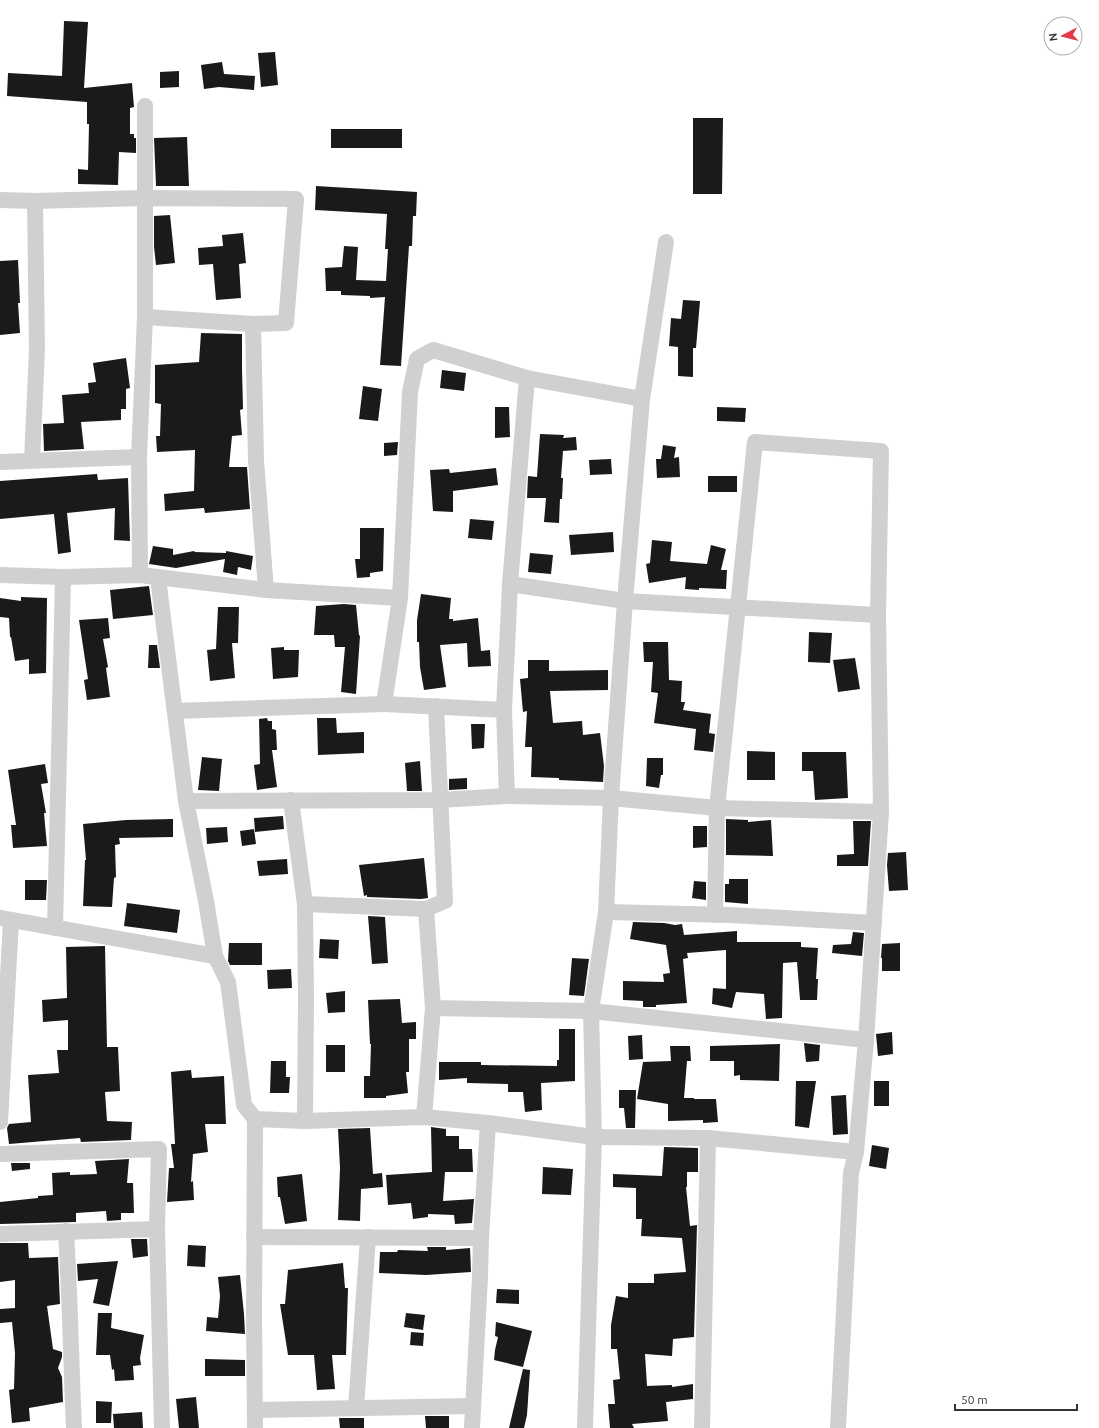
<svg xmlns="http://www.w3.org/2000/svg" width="1099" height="1428" font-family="Ubuntu,sans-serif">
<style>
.building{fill:#1a1a1a}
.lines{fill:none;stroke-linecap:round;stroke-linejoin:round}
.minor{stroke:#d0d0d0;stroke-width:16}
</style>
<rect width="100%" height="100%" fill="#fff"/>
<!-- building -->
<g class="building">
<polygon points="64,21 88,22 84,88 132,83 134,107 130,108 130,134 134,134 134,138 136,138 136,153 119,152 118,185 78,184 78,169 88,170 89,124 87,124 87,102 7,96 8,73 62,76"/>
<polygon points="275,52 278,85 261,87 258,53"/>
<polygon points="222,62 224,74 255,76 254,90 219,87 204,89 201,65"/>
<polygon points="179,71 179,87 160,88 160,72"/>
<polygon points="693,118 723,118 722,194 693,194"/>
<rect x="331" y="129" width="71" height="19"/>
<polygon points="187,137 189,186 156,186 154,138"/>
<polygon points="316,186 417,192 416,216 413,216 412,246 409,246 401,366 380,365 385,297 370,298 370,296 341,295 341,291 326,291 325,268 342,267 344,246 358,247 356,280 386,281 388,249 385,249 387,214 315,210"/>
<polygon points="170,215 175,263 156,265 154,247 154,216"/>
<polygon points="243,233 246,263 239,264 241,298 216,300 213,264 199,265 198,248 223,246 222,235"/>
<polygon points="18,260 20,303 18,303 20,333 0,335 0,261"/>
<polygon points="683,300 700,301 696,348 693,348 693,377 678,376 678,347 669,346 671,318 681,319"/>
<polygon points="201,333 242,334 242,369 243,409 240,410 242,435 232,436 229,467 247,467 250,509 205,513 204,508 165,511 164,494 194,491 195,450 157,452 156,436 160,436 161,404 155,403 155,365 199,362"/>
<polygon points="126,358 130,388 126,389 126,409 121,409 121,420 81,422 84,449 44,451 43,424 64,423 62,395 89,393 88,383 96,382 93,363"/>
<polygon points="442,370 466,373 464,391 440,388"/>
<polygon points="363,386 382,389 378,421 359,419"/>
<polygon points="495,407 509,407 510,437 495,438"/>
<polygon points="717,407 746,408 745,422 717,421"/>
<polygon points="540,434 564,435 563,438 576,437 577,450 563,451 561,478 563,478 562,499 560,499 559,523 544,522 546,498 527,498 528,476 537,477"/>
<polygon points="398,442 397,455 384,456 384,443"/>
<polygon points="663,445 676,447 674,458 679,457 680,477 657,478 656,459 661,459"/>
<polygon points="611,459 612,474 590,475 589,460"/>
<polygon points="496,468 498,485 453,491 453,512 433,511 430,470 449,469 450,473"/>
<polygon points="97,474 98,480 128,478 130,541 114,540 115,508 67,513 71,552 58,554 54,514 0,519 0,481"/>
<rect x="708" y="476" width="29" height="16"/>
<polygon points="470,519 494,521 492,540 468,538"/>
<polygon points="360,528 384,528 383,571 370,573 370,577 357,578 355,559 360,559"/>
<polygon points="613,532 614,552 571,555 569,535"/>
<polygon points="652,540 672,542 670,561 707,564 711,545 726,549 721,570 727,570 726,589 699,588 699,590 685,589 686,577 649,583 646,564 650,563"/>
<polygon points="153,546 173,549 173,555 194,551 195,552 226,553 226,551 253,556 251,570 238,567 237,575 223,572 225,559 176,568 149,564"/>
<polygon points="530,553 553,555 551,574 528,572"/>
<polygon points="149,586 153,615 113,619 110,590"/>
<polygon points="421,594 451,598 449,619 453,619 453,621 478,618 481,651 490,650 491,666 468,667 467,643 440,645 446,687 424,690 420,667 419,642 417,642 417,620"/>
<polygon points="21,597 47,598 46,673 29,674 29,659 15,661 11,637 10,637 9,618 0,617 0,598 21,601"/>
<polygon points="344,604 356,605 359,635 360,636 356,694 341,692 345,647 335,647 334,635 314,635 316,606"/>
<polygon points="218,607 239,607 238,643 232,643 235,678 210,681 207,650 216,649"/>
<polygon points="108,618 110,638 103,639 108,667 106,668 110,697 87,700 84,680 88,679 79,620"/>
<polygon points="809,632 832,633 830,663 808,662"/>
<polygon points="643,642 668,642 669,680 682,681 681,702 685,702 683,710 711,714 709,733 715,734 713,752 694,750 696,729 654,723 658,693 651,692 653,662 644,662"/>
<polygon points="149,645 157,645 160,668 148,668"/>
<polygon points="284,647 284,650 299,650 298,677 273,679 271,648"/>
<polygon points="855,658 860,689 838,692 833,660"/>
<polygon points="528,660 549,660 549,671 608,670 608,690 550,691 553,723 582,721 583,735 600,733 604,766 603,782 559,780 559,778 531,777 532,747 525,747 527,711 523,712 520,679 528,678"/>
<polygon points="267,718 268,721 272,721 272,729 276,730 277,750 272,750 277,787 257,790 254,765 260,764 259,719"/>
<polygon points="317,718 336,718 337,733 364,732 364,753 318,755"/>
<polygon points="471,724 485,724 484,748 472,749"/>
<polygon points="747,751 775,752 775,780 747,780"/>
<polygon points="802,752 846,752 848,798 815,800 813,771 802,771"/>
<polygon points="202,757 222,759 219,791 198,790"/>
<polygon points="647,758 663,758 663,775 661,775 659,788 646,786"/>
<polygon points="420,761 422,791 407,791 405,763"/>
<polygon points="45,764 48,783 41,784 46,813 44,813 47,846 13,848 11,825 16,825 8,770"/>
<polygon points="467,778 467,789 449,790 449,779"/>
<polygon points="283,816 284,829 255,832 254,818"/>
<polygon points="173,819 173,837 119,838 120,844 115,845 116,877 114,878 112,907 83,906 85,860 86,860 83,824 126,820"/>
<polygon points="726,819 748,820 748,822 771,820 773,856 726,855"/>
<polygon points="853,821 871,821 868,866 837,866 837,855 854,854"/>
<polygon points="693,826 707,826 707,847 693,848"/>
<polygon points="227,827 228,842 207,844 206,828"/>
<polygon points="254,829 256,844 242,846 240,831"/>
<polygon points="906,852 908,890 889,891 887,865 888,853"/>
<polygon points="424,858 428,898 421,899 367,897 367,895 364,896 359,865"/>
<polygon points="287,859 288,874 259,876 257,861"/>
<polygon points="729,879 748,879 748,904 725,902 725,884 729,884"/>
<polygon points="25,880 47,880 46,900 25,900"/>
<polygon points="694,881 706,882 706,900 692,898"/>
<polygon points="127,903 180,910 177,933 124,926"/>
<polygon points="368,916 385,917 388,963 372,964"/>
<polygon points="633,922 664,923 675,925 682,924 684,935 737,931 737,942 801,942 801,947 818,948 816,979 818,979 817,1000 800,1000 797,962 783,963 782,1018 766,1019 764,994 736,992 732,1008 712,1004 713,988 726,989 726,950 687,953 688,958 683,959 687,1003 656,1005 656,1007 643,1007 643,1001 623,1000 623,981 664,982 663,974 670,973 666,945 630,939"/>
<polygon points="853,932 864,933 862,956 832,953 833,945 851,944"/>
<polygon points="320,939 339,940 338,959 319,958"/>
<polygon points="229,943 262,943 262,965 230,965 228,961"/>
<polygon points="900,943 900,971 882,971 882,958 881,958 882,944"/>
<polygon points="105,946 107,1047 118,1047 120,1091 105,1092 107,1121 132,1122 131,1140 81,1142 80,1138 9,1144 7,1128 9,1124 31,1122 28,1075 59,1073 57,1050 68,1050 68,1020 43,1022 42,1000 67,998 66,947"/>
<polygon points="572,958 589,959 584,996 569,995"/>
<polygon points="291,969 292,988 268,989 267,970"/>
<polygon points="345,991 345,1012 328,1013 326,993"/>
<polygon points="400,999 402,1023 416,1022 416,1039 409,1039 409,1072 406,1072 408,1093 386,1096 386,1098 364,1098 364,1076 370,1076 371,1044 370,1044 368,1000"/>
<polygon points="559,1029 575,1029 575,1081 541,1083 542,1110 525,1112 523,1092 508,1092 508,1084 467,1083 467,1078 439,1080 439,1062 481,1062 481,1065 557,1066 557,1060 559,1060"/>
<polygon points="892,1032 893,1054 878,1056 876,1034"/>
<polygon points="642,1035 643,1059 629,1060 628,1036"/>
<polygon points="804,1043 820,1045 819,1061 806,1062"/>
<polygon points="780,1044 779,1081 740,1080 740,1075 734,1076 734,1061 710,1061 710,1046"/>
<rect x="326" y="1045" width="19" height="27"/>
<polygon points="670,1046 690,1046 691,1061 687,1061 684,1098 694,1098 694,1099 716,1099 718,1122 703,1123 703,1120 668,1121 668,1104 637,1099 643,1062 671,1061"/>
<polygon points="271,1061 286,1061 286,1077 290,1077 289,1093 270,1093"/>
<polygon points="191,1070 192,1078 224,1076 226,1124 205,1124 208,1152 193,1154 191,1182 193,1181 194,1200 167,1202 169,1168 174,1168 171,1144 175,1144 171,1072"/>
<polygon points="796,1081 816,1081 809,1128 795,1126"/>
<rect x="874" y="1081" width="15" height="25"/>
<polygon points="619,1090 636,1090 635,1128 626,1128 624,1108 619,1108"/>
<polygon points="846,1095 848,1134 833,1135 831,1096"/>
<polygon points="431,1127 446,1129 446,1136 459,1136 459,1149 472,1149 473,1172 445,1172 443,1201 474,1199 472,1223 455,1224 454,1215 428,1214 428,1217 413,1219 411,1203 388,1205 386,1175 432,1172"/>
<polygon points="370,1128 373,1174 382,1173 383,1187 361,1189 360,1221 338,1220 340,1168 338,1129"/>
<polygon points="872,1145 889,1148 886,1169 869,1166"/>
<polygon points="664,1147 698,1148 698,1172 687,1172 687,1187 686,1187 690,1226 697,1225 694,1337 673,1339 672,1356 645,1354 647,1386 672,1385 672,1387 693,1384 693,1399 666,1402 668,1421 632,1424 634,1428 610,1428 608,1404 615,1404 613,1380 620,1379 617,1349 611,1349 611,1325 616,1296 628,1298 628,1283 654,1283 654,1274 686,1272 682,1238 641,1236 642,1219 636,1219 636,1188 613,1187 613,1174 662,1176"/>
<polygon points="129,1159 127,1183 133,1183 134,1213 121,1213 121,1220 107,1221 106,1211 76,1213 76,1222 0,1224 0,1202 38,1198 38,1196 53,1195 52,1173 70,1172 70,1175 97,1174 95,1161"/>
<polygon points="11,1163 30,1163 30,1169 12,1171"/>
<polygon points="543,1167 573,1169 571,1195 542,1194"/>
<polygon points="302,1174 307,1221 285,1224 280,1197 278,1197 277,1177"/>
<polygon points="131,1239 147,1239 148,1256 133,1258"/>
<polygon points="0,1243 28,1243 29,1258 58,1257 60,1304 47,1306 53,1349 62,1352 62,1357 58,1368 62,1377 63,1402 29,1408 30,1421 12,1423 9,1390 14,1389 15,1353 12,1322 0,1323 0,1309 15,1308 15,1280 0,1282"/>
<polygon points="188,1245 206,1246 205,1267 187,1266"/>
<polygon points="427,1247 446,1247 446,1250 470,1248 471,1272 426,1275 379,1273 380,1252 397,1252 398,1250 428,1251"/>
<polygon points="118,1261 109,1306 93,1303 98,1279 78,1281 77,1264"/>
<polygon points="343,1263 345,1288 348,1288 346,1355 332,1355 335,1389 317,1390 314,1355 288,1355 280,1304 285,1304 288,1270"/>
<polygon points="240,1275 244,1314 245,1334 206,1331 207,1317 218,1318 220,1296 218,1277"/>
<polygon points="497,1289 519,1290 519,1304 496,1303"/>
<polygon points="98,1313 112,1313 111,1328 144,1335 140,1358 141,1365 133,1366 134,1380 115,1381 114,1369 112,1370 110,1355 96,1355"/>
<polygon points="406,1313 425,1315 423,1330 404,1327"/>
<polygon points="496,1322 532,1331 523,1367 494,1360 495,1350 498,1337 495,1336"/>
<polygon points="411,1332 424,1333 423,1346 410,1345"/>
<polygon points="205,1359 245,1360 245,1376 205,1376"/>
<polygon points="523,1369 530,1370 527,1415 524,1428 509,1428"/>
<polygon points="196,1397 199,1428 179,1428 176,1399"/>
<polygon points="96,1401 112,1402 111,1423 96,1423"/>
<polygon points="142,1412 143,1428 114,1428 113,1414"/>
<polygon points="425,1416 449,1416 449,1428 426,1428"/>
<polygon points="339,1418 364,1418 364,1428 340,1428"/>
</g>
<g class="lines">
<!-- minor -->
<g class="minor">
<polyline points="0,200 35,201 144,198 296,199 286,323 253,324 256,460 266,590"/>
<polyline points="145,317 253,324"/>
<polyline points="32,460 37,350 35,201"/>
<polyline points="0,462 139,457"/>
<polyline points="0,575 63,577 140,575 266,590 400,598 384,704 504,710 507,796 611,798 717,808 881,812"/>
<polyline points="140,575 139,457 145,317 145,106"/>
<polyline points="158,578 186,801 206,901 215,956 228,982 244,1105 255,1119 305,1121 424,1117 488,1123 594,1137 708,1138 856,1152"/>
<polyline points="510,584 625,601 878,615"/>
<polyline points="400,598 410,392 417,359 433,350 527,378 642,399"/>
<polyline points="504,710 510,584 527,378"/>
<polyline points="175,711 384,704"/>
<polyline points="291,800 305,904 306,999 305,1121"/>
<polyline points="186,801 440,800 507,796"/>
<polyline points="305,904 426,909 433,1008 424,1117"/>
<polyline points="426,909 445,901 436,706"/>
<polyline points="606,912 730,915 874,923"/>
<polyline points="715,915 717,808 755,442 881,451 878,615 881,812 866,1040 856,1152 851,1173 838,1428"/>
<polyline points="0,918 215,956"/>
<polyline points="55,928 63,577"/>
<polyline points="433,1008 591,1011 866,1040"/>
<polyline points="255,1119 254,1314 255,1428"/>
<polyline points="0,1122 11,921"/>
<polyline points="0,1154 159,1149 157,1229"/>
<path d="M66 1231C70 1296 71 1362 74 1428"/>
<polyline points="0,1234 157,1229 162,1428"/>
<polyline points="254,1237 481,1238"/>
<polyline points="356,1408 368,1237"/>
<polyline points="255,1410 473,1406"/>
<polyline points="472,1428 480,1277 481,1238 488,1123"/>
<polyline points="585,1428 594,1137 591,1011 606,912 611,798 625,601 642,399 666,242"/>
<polyline points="702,1428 708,1138"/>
</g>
</g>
<!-- north arrow -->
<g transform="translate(1063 36) rotate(263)"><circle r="19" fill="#ffffff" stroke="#adadad"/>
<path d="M0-3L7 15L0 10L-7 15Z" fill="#e63946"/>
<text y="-6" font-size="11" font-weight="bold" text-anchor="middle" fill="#333333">N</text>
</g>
<!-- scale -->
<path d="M955 1404v6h122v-6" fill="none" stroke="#333333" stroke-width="2"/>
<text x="961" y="1404" font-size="12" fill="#333333" stroke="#ffffff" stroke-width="3" paint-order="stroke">50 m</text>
</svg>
